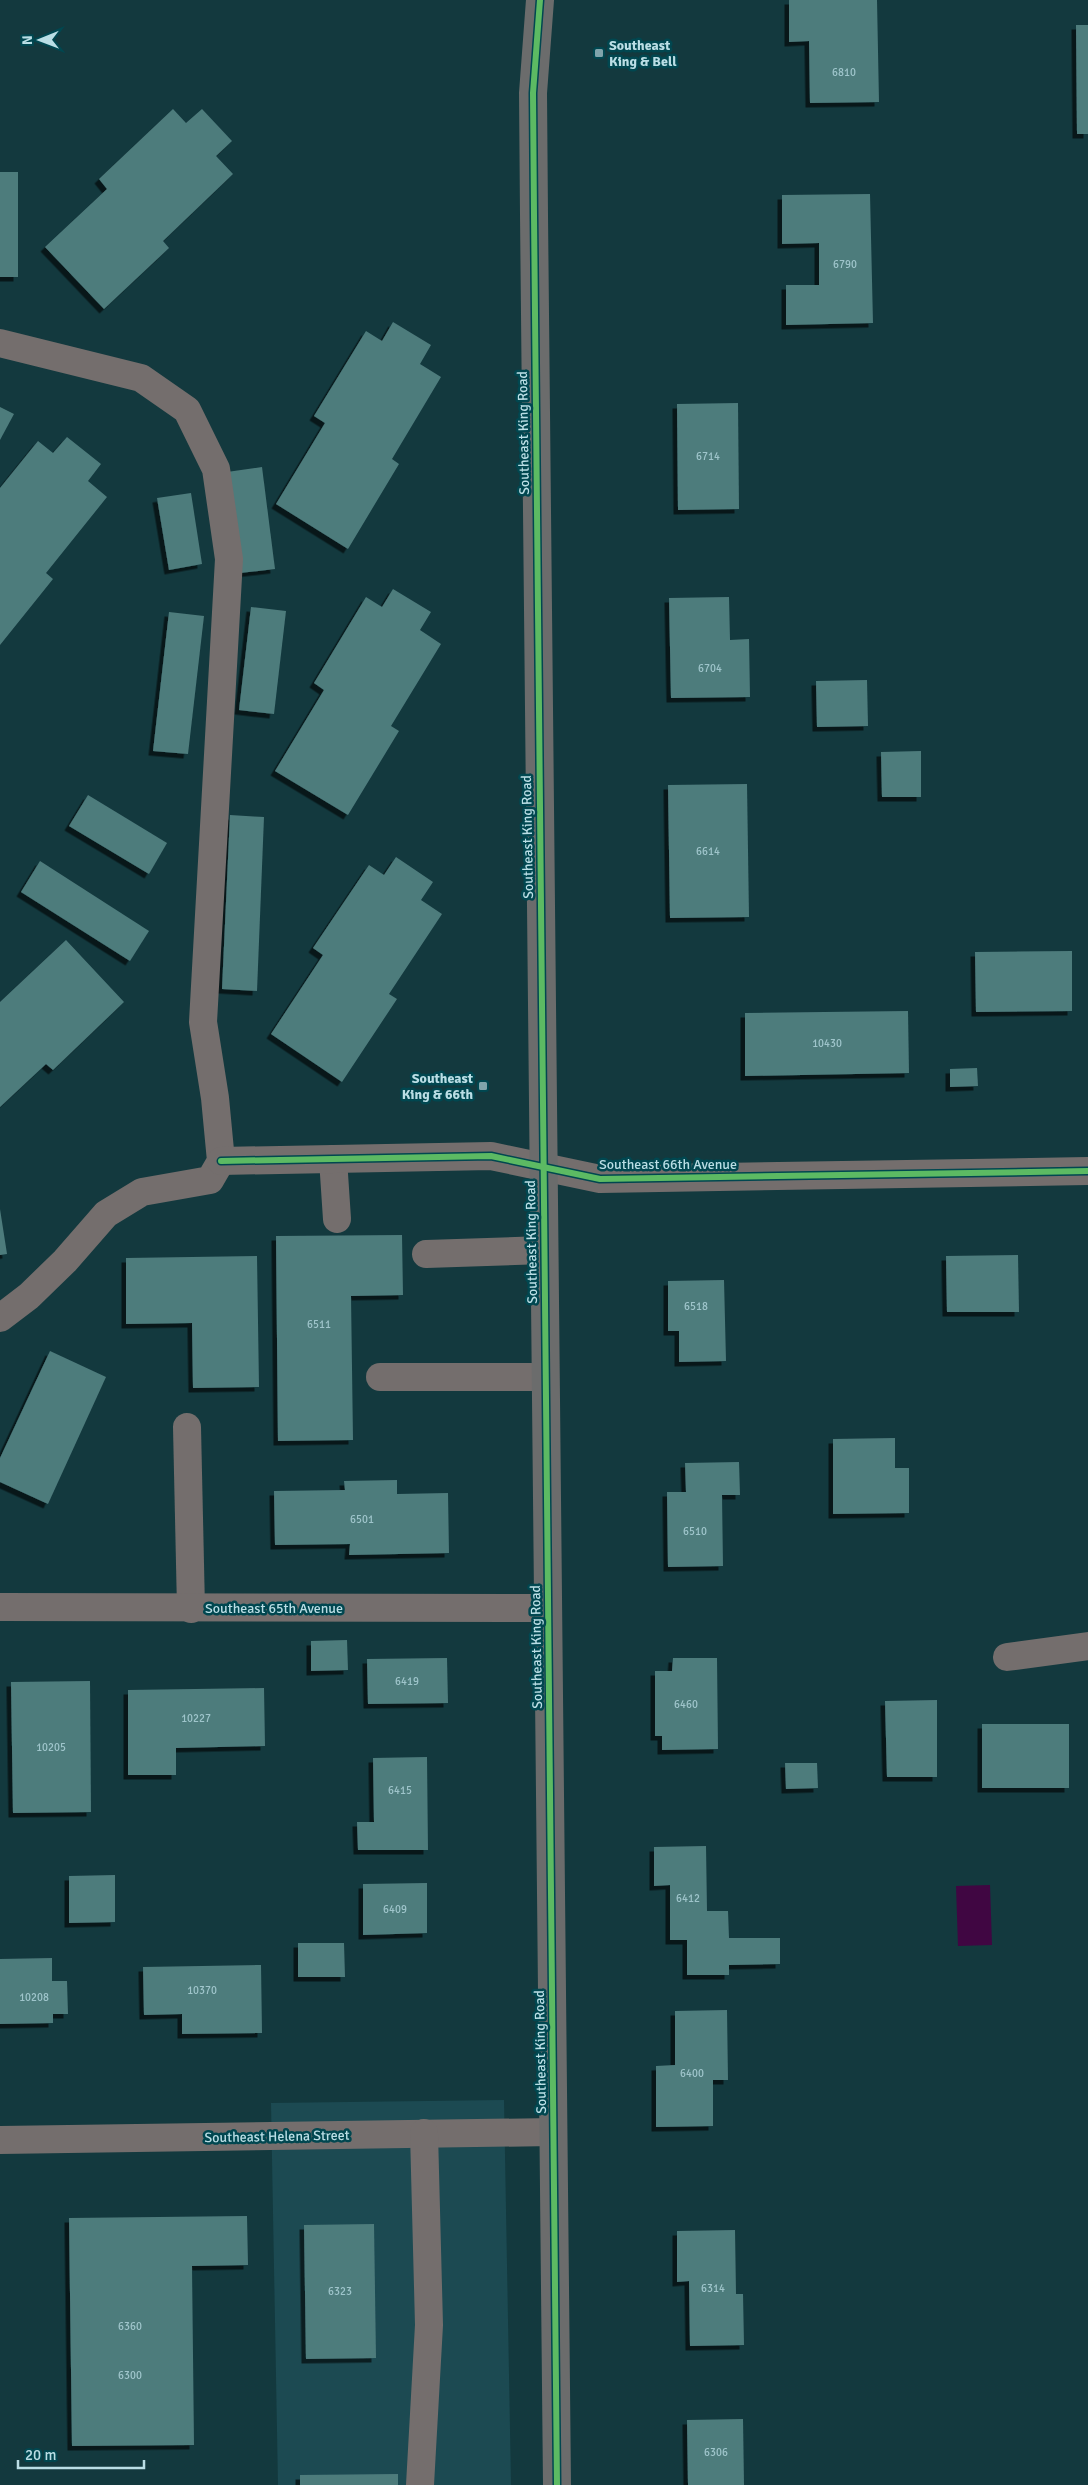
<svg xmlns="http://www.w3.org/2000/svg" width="1088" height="2485" font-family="Signika,sans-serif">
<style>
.built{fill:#1c4a52}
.water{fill:#400642}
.building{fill:#4e7b7c;filter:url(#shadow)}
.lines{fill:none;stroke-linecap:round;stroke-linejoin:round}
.minor{stroke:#746e6d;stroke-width:28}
.major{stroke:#6b6c6c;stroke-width:28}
.cycleway-casing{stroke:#014750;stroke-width:9}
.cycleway{stroke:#5cba63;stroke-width:6}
.poi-dot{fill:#80a4ab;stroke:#014750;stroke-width:2}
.labels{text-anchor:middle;stroke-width:5;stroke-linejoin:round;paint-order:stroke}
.number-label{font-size:11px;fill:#9fc5cb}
.poi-label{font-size:14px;font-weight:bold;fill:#badee5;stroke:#014750;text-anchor:start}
.street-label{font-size:14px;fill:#badee5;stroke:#014750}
</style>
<defs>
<filter id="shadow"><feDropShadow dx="-4.5" dy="4.5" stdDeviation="0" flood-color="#0009"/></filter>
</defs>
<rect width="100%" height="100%" fill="#13393e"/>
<!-- built -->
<polygon class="built" points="504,2100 511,2485 278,2485 271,2103"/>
<!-- water -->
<polygon class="water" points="990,1885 992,1945 958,1946 956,1886"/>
<!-- building -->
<g class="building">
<polygon points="789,0 877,0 879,102 810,103 809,41 789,42"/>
<polygon points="1076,25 1088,25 1088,134 1077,134"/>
<polygon points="173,109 186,123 202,109 232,141 216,156 233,174 163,241 169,248 104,309 45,247 107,189 99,179"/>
<rect x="0" y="172" width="18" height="105"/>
<polygon points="870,194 873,323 786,325 786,285 819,285 819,243 782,244 782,195"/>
<polygon points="393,322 431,345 420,364 441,377 392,459 399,464 348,549 276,504 325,423 314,416 366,331 382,341"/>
<polygon points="738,403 739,509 678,510 677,404"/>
<polygon points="0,407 14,414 0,440"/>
<polygon points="67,437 101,464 88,481 107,497 46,573 53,579 0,645 0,488 38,441 53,453"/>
<polygon points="262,467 275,569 240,573 227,472"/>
<polygon points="191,493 202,564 169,570 157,498"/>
<polygon points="393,589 431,612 420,630 441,644 391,726 399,731 348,815 275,771 324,690 314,683 366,597 382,607"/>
<polygon points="729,597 730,640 749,639 750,697 671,698 669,598"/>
<polygon points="251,607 286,611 274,714 239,710"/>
<polygon points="169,612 204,616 188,754 153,751"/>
<polygon points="867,680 868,726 817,727 816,681"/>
<polygon points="921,751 921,797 882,797 881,752"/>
<polygon points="747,784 749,917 670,918 668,785"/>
<polygon points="88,795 167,843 149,874 69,826"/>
<polygon points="230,815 264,817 257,991 222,989"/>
<polygon points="396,857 433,882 421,900 442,914 389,994 397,999 342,1082 271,1034 323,955 313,948 369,865 384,875"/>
<polygon points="40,861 149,931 130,961 21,892"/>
<polygon points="66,940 124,1002 53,1070 46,1064 0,1107 0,1002"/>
<polygon points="1072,951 1072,1011 976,1012 975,952"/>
<polygon points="908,1011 909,1073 745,1076 745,1013"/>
<polygon points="977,1068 978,1086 950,1087 950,1069"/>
<polygon points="0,1209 7,1254 0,1255"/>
<polygon points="402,1235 403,1295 351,1296 353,1440 278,1441 276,1236"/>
<polygon points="1018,1255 1019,1312 947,1312 946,1256"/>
<polygon points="257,1256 259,1387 193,1388 192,1323 126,1324 126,1258"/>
<polygon points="724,1280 726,1361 679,1362 679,1331 668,1331 668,1281"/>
<polygon points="50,1351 106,1377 48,1504 0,1482 0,1458"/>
<polygon points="895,1438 895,1468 909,1468 909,1513 833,1514 833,1439"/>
<polygon points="739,1462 740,1495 722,1495 723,1566 668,1567 667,1492 686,1492 685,1463"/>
<polygon points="397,1480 397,1494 448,1493 449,1553 349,1555 350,1544 275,1545 274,1491 345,1490 344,1481"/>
<polygon points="347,1640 348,1670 311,1671 311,1641"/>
<polygon points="447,1658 448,1703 368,1704 367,1659"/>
<polygon points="673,1658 717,1658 718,1749 662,1750 662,1736 655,1736 655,1671 672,1671"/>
<polygon points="90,1681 91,1812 13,1813 11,1682"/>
<polygon points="264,1688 265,1746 176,1748 176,1775 128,1775 128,1690"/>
<polygon points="937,1700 937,1777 887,1777 885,1701"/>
<rect x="982" y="1724" width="87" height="64"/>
<polygon points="427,1757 428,1850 358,1850 357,1822 374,1822 373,1758"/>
<polygon points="785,1763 817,1763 818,1788 786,1789"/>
<polygon points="706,1846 707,1911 728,1911 729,1938 780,1938 780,1964 729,1965 729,1975 687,1975 687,1940 670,1940 670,1885 654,1886 654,1847"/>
<polygon points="115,1875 115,1922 69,1923 69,1876"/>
<polygon points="427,1883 427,1933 363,1935 363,1884"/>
<polygon points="298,1943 344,1943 345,1977 298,1977"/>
<polygon points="52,1958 52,1981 67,1981 68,2014 53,2014 53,2023 0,2024 0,1959"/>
<polygon points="261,1965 262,2033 182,2034 182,2014 144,2015 143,1967"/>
<polygon points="727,2010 728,2080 713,2080 713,2126 656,2127 656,2066 675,2065 675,2011"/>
<polygon points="247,2216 248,2265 192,2266 194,2445 72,2446 69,2218"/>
<polygon points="374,2224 376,2358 306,2359 304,2225"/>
<polygon points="735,2230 736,2294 743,2294 744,2345 690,2346 689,2281 677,2282 677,2231"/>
<polygon points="743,2419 744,2485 688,2485 687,2420"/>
<polygon points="398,2474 398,2485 300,2485 300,2475"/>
</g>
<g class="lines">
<!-- minor -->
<g class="minor">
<polyline points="0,343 141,378 187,410 216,469 229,559 203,1022 215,1098 221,1161 210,1180 142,1192 106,1214 65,1261 29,1296 0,1318"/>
<polyline points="333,1159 337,1219"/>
<polyline points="221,1161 491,1156 600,1179 1088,1171"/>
<polyline points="426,1254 544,1250"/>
<polyline points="380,1377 545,1377"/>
<polyline points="187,1427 191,1609"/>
<polyline points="0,1607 548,1608"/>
<polyline points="1007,1657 1088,1646"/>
<polyline points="0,2140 553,2132"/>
<polyline points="420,2485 429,2325 424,2133"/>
</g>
<!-- major -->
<polyline class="major" points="540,0 533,93 534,215 557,2485"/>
<!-- cycleway casing -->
<g class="cycleway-casing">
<g id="cycleway">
<polyline points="540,0 533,93 534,215 557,2485"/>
<polyline points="221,1161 491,1156 600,1179 1088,1171"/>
</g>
</g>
<!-- cycleway -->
<use href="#cycleway" class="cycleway"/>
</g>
<!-- markers -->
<g class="poi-dot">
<rect x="594" y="48" width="10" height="10" rx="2.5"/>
<rect x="478" y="1081" width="10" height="10" rx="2.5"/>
</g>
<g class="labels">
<!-- number labels -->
<g class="number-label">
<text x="844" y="76">6810</text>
<text x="845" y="268">6790</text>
<text x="708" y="460">6714</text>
<text x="710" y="672">6704</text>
<text x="708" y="855">6614</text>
<text x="827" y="1047">10430</text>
<text x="696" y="1310">6518</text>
<text x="319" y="1328">6511</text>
<text x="362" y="1523">6501</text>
<text x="695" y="1535">6510</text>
<text x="407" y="1685">6419</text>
<text x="686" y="1708">6460</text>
<text x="196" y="1722">10227</text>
<text x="51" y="1751">10205</text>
<text x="400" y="1794">6415</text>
<text x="688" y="1902">6412</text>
<text x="395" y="1913">6409</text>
<text x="202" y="1994">10370</text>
<text x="34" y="2001">10208</text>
<text x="692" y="2077">6400</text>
<text x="713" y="2292">6314</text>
<text x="340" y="2295">6323</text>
<text x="130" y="2330">6360</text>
<text x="130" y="2379">6300</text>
<text x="716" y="2456">6306</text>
</g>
<!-- poi labels -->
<g class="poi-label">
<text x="609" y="50">Southeast<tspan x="609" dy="16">King &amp; Bell</tspan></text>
<text x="473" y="1083" text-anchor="end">Southeast<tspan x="473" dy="16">King &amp; 66th</tspan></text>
</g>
<!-- street labels -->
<g class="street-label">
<text transform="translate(523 433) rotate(-91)" y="5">Southeast King Road</text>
<text transform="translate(527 837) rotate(-91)" y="5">Southeast King Road</text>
<text x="668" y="1169">Southeast 66th Avenue</text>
<text transform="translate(531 1242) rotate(-91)" y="5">Southeast King Road</text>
<text x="274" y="1613">Southeast 65th Avenue</text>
<text transform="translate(536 1647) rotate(-91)" y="5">Southeast King Road</text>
<text transform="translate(540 2052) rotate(-91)" y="5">Southeast King Road</text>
<text transform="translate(277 2136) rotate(-1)" y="5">Southeast Helena Street</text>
</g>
</g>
<!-- north arrow -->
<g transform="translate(40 40) rotate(269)" stroke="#014750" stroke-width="4" paint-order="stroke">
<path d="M0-4L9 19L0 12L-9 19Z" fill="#badee5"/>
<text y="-8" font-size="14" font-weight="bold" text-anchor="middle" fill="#badee5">N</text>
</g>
<!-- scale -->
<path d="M18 2460v8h126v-8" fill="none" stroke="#badee5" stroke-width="2.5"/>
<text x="25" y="2460" font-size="15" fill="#badee5" stroke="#014750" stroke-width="4" paint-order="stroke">20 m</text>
</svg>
